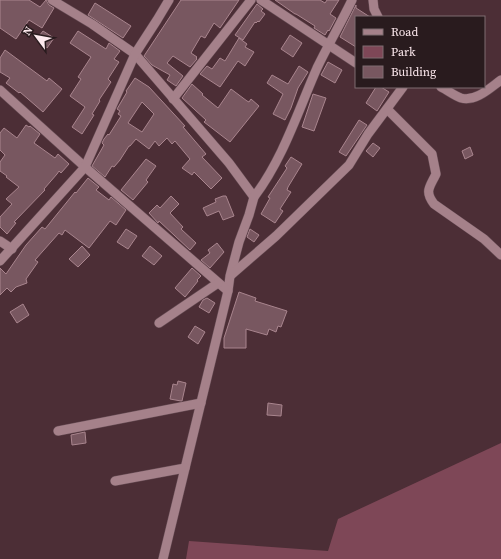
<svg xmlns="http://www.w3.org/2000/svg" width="501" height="559" font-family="'Source Serif 4',serif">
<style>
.green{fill:#7e4757}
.building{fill:#785760;stroke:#a9858e;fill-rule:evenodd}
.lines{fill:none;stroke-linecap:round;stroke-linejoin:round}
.street-casing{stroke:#664c54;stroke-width:10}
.street{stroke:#a5818a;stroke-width:9}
</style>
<rect width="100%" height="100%" fill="#4c2e36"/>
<!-- green -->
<polygon class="green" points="501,443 501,559 186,559 189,541 328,551 338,519"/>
<!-- building -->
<g class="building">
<polygon points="0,0 29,0 40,7 46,0 49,5 54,8 42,28 29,20 16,39 0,28"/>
<polygon points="181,0 239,0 220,28 214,23 205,38 201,36 191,53 197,57 196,58 197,59 190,67 173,56 167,63 183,76 176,86 167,80 170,75 152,65 144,56"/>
<polygon points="275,0 320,0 325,3 327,0 339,0 330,14 336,18 329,31 328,30 325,35 314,28 315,26 296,14 295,14"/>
<polygon points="95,3 131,26 123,38 88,15"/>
<polygon points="257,4 263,9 261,11 265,14 259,22 258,21 256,23 255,22 243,40 235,35"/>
<polygon points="356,5 356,8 370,17 356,17 356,47 340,37"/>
<polygon points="43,31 54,38 47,48 36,40"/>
<polygon points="78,31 106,49 109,43 120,51 114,59 119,62 108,79 111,82 99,100 100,101 92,114 94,115 82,134 72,127 85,107 70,96 81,79 78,77 91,57 70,43"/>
<polygon points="290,35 302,43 293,57 281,49"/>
<polygon points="239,38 247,44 245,47 254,52 245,66 238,61 220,87 200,74 207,66 212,69 220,58 225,61"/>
<polygon points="5,50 47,81 49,78 62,89 43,112 20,92 19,93 6,83 10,78 0,72 0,58"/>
<polygon points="328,62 342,70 335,83 321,75"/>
<polygon points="299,66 308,72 298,88 291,108 285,120 273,114 283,94 267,83 272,75 288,84"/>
<path d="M135 78 149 87 185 126 183 127 206 154 202 157 222 178 211 189 194 172 192 175 182 168 190 159 175 141 172 144 167 138 159 146 155 141 149 149 136 139 130 146H129L120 160 114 167 112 166 105 177 92 166 104 145 102 143 104 139 108 134 109 135 121 116 118 114 120 111 117 109 127 92 126 91ZM142 102 154 114 142 132 128 123Z"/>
<polygon points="192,84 203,94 202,95 218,108 231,89 247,101 249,102 251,99 259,106 230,142 204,122 206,120 182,98"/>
<polygon points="376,87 381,87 389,92 377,111 366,103"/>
<polygon points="313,94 326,98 314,131 302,127"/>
<polygon points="359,120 367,125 346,156 339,152"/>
<polygon points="26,125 29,127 30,126 40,134 34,143 55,158 58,154 69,164 61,173 59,171 57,174 44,189 45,190 14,222 16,223 7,234 0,227 0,217 12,204 6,199 19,187 6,177 7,176 0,171 0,162 5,155 0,150 0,133 4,128 17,138"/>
<polygon points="373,143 380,148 373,157 366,151"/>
<polygon points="470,147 473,155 465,159 462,151"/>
<polygon points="291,157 302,164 288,187 287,190 291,192 280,209 283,211 275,223 261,214 270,198 268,197 287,168 285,166"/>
<polygon points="146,159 156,166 146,180 148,182 133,200 121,190"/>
<polygon points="88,178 99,187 96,190 109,200 111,197 126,210 116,225 110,221 89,248 65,230 62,235 59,233 35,260 38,262 26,279 27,283 16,287 11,292 7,288 0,295 0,268 6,274 26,245 42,227 45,229 75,192 76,193"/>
<polygon points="171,196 179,204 170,213 183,227 181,229 196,243 190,250 159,221 158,223 149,213 157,205 160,208"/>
<polygon points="223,196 226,196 234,216 223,220 219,211 207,216 203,208 216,202 215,199"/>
<polygon points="126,229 137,236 128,249 117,242"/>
<polygon points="250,229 259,235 254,242 247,237"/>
<polygon points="217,243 224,252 210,268 201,260 210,253 208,250"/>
<polygon points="82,246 90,255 78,267 69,259"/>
<polygon points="150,246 162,256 154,265 142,256"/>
<polygon points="192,268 201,276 197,280 198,281 185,297 175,288"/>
<polygon points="239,292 256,298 255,301 287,311 281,327 278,326 276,332 269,329 267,335 246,329 246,348 224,348 224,338"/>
<polygon points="207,298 215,303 209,313 199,307 203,300"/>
<polygon points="23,304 29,315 17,323 10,312"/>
<polygon points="195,326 205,332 198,344 188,337"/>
<polygon points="178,381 186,383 182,401 181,401 170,399 173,384 177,385"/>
<polygon points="268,403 282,405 281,416 267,415"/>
<polygon points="85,432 86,443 72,445 71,435"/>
</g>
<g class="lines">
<!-- street casing -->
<g class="street-casing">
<g id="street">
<polyline points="52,0 92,24 135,54 229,163 254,197 249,215 239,242 230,276 228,291 163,559"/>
<polyline points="261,0 356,63"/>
<polyline points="373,0 374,9 378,17"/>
<path d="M441 87C447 90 455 96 461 98 476 102 490 88 501 80"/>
<polyline points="0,90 85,167 228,291"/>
<polyline points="173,99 251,0"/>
<path d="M387 109 432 154 436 174C430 187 424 191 434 204L484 239 501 255"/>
<path d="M254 197C283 159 298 111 317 68 328 45 341 23 352 0"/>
<polyline points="0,241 12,249"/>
<polyline points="0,261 85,167 135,54 157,20 169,0"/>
<polyline points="231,275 276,236 349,165 368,134 403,87"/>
<polyline points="159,323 218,283"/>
<polyline points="58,431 201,403"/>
<polyline points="115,481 185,468"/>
</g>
</g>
<!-- street -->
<use href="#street" class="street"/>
</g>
<!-- legend -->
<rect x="355" y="16" width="130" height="72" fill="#291b1e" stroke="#7e6d71"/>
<rect x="363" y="29" width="20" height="6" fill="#a5818a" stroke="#7e6d71"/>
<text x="391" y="36" font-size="12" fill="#fde9ee">Road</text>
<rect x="363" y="46" width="20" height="12" fill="#7e4757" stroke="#7e6d71"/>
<text x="391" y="56" font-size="12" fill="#fde9ee">Park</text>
<rect x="363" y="66" width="20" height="12" fill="#785760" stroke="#7e6d71"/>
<text x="391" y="76" font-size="12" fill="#fde9ee">Building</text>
<!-- north arrow -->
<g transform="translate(36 36) rotate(302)" stroke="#291b1e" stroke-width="3" paint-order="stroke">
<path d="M0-3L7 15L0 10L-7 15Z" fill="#fde9ee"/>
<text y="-6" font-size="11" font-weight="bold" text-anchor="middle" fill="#fde9ee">N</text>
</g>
</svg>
